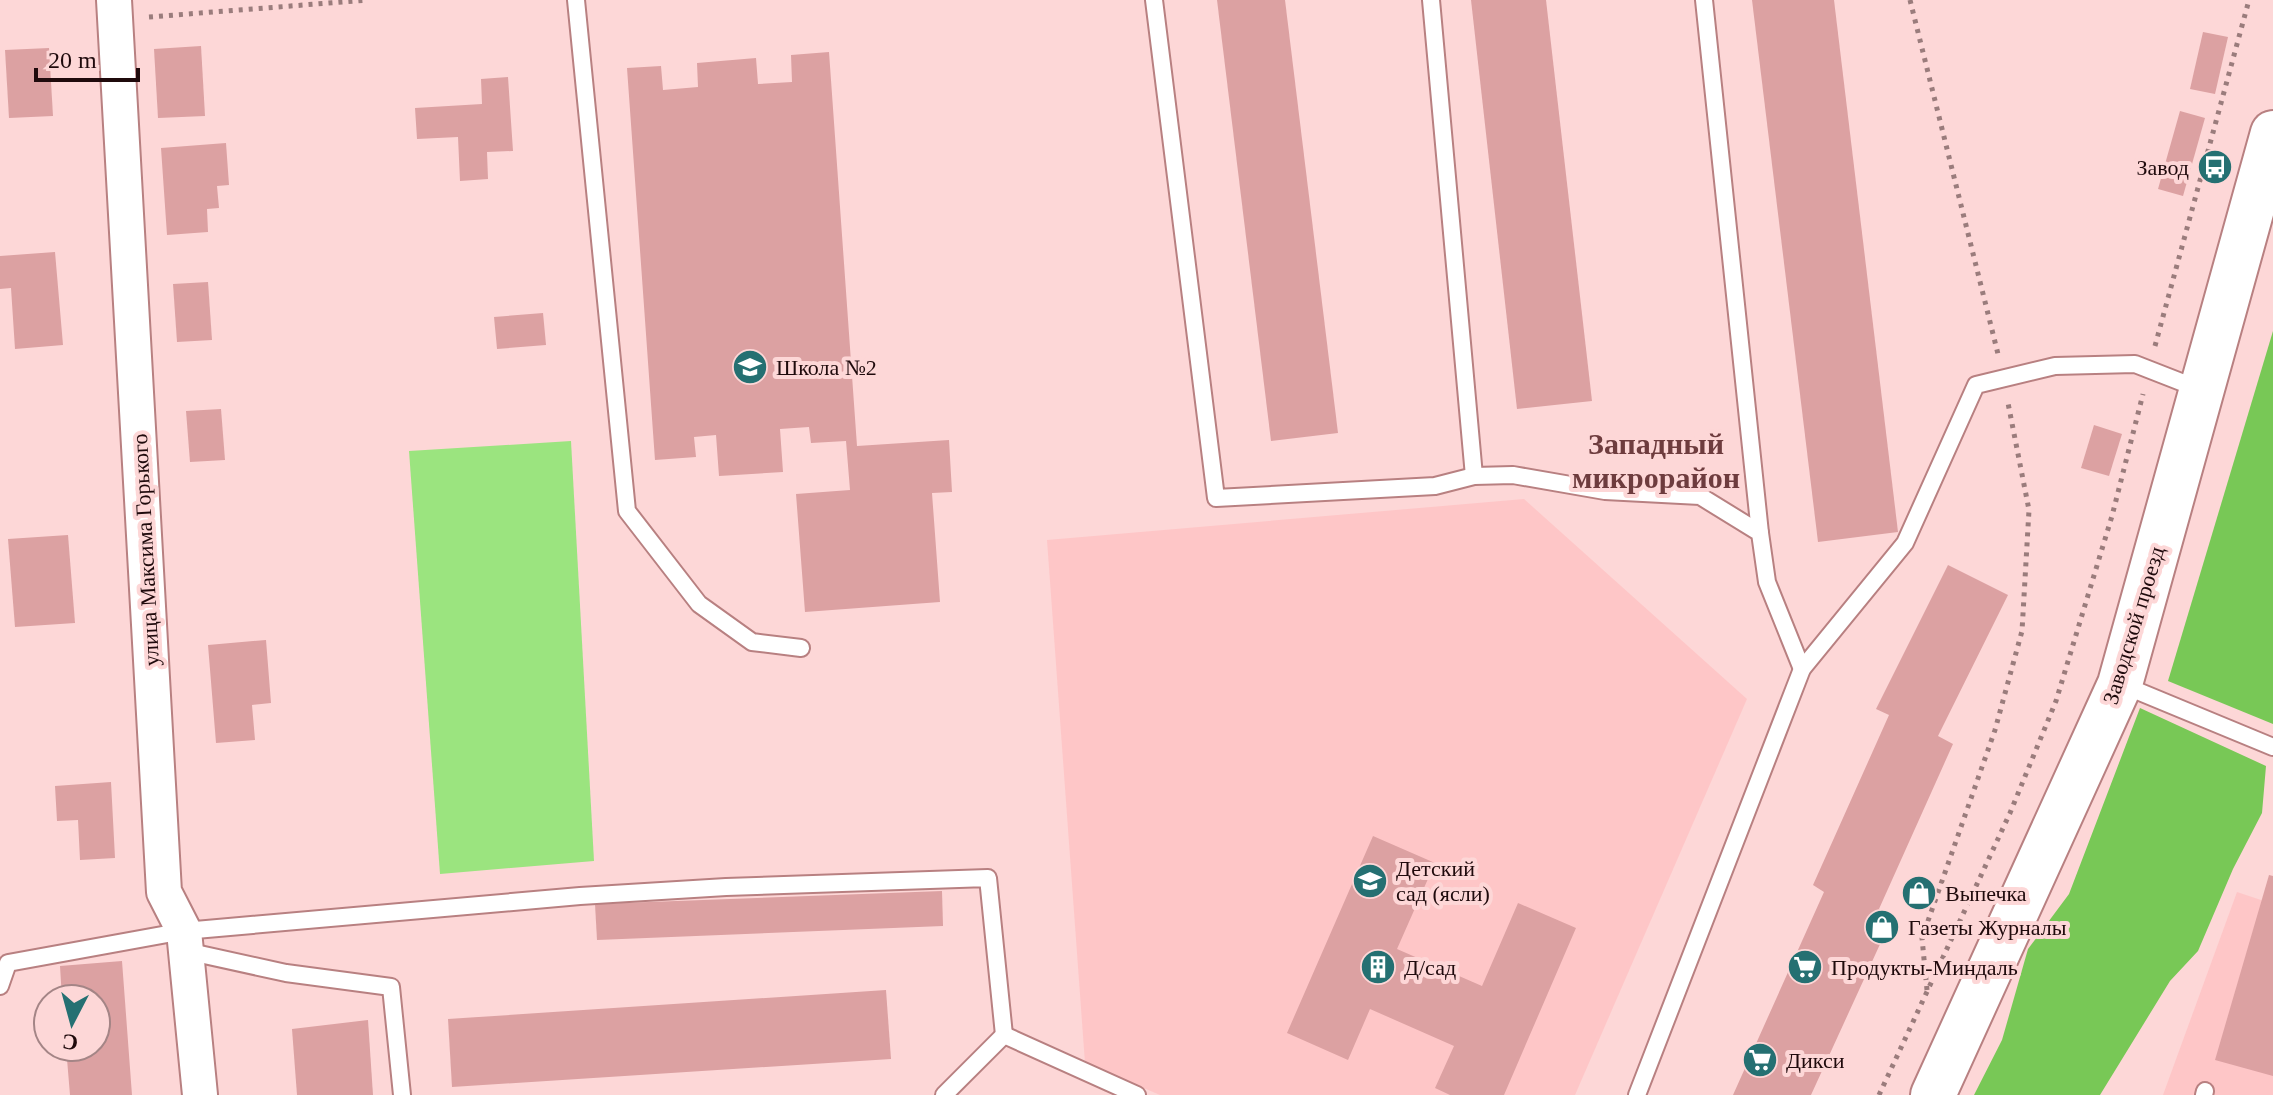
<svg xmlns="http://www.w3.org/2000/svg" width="2273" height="1095" font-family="'Times New Roman',serif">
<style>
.built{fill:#fec6c7}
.green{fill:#9be47f}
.forest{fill:#78c856}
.building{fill:#dca1a2}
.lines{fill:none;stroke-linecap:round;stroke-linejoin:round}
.lane-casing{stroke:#b88081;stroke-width:20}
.street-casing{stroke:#b88081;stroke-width:38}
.secondary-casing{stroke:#b88081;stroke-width:48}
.path{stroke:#9a7c7c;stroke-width:5;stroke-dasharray:4 6;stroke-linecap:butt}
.lane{stroke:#fff;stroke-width:16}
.street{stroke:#fff;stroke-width:34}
.secondary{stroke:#fff;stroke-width:44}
.labels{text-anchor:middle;stroke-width:8;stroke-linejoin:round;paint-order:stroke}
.poi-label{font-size:22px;fill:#1f0a0c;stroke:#fdd7d7;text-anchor:start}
.street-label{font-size:22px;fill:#1f0a0c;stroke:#fdd7d7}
.district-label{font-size:30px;font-weight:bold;fill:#6e3c3e;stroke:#fdd7d7}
</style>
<rect width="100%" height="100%" fill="#fdd7d7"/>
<!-- built -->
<g class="built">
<polygon points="1524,499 1747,699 1575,1095 1160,1095 1085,1063 1047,540"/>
<polygon points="2237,892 2273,904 2273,1095 2163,1095"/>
</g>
<!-- green -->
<polygon class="green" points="571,441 594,861 440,874 409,451"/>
<!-- forest -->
<g class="forest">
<polygon points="2273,331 2273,724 2168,681"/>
<polygon points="2140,708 2266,766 2262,813 2233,869 2198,951 2170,981 2100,1095 1974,1095 2002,1040 2028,949 2069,894"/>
</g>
<!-- building -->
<g class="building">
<polygon points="1217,0 1285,0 1338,433 1271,441"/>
<polygon points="1471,0 1546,0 1592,401 1517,409"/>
<polygon points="1752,0 1834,0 1898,532 1818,542"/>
<polygon points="2203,32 2228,37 2215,94 2190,89"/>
<polygon points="201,46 205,116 158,118 154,49"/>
<polygon points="49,48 53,116 9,118 5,50"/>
<polygon points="829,52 857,446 949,440 952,492 932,493 940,602 805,612 796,494 850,490 846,441 811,443 809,427 780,429 783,472 719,476 716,435 694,437 696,457 655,460 627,68 661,66 663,90 698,87 697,63 756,58 758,84 792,82 791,55"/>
<polygon points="508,77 513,151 487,152 488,179 460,181 458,137 417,139 415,108 482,104 481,79"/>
<polygon points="2180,111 2205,118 2183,196 2158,189"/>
<polygon points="226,143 229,185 217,186 219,208 207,209 208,232 167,235 161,148"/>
<polygon points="55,252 63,345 15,349 11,288 0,289 0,256"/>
<polygon points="208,282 212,340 177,342 173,284"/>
<polygon points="543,313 546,345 497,349 494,317"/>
<polygon points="221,409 225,460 190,462 186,411"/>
<polygon points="2094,425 2122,434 2109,476 2081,468"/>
<polygon points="68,535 75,623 15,627 8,539"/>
<polygon points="1948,565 2008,595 1938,736 1953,744 1879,909 1892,918 1811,1095 1733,1095 1824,892 1813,885 1889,715 1876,709"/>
<polygon points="266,640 271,703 252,705 255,740 216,743 208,645"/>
<polygon points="111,782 115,858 80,860 78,820 57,821 55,786"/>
<polygon points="1373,836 1435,863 1397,949 1482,986 1518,903 1576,928 1504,1095 1450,1095 1435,1088 1454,1046 1370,1009 1348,1060 1287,1033"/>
<polygon points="2269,875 2273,876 2273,1076 2215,1060"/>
<polygon points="942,891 943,926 597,940 595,904"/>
<polygon points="122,961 132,1095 70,1095 66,1047 96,1047 96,999 62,999 60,966"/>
<polygon points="886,990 891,1059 452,1087 448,1019"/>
<polygon points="368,1020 373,1095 297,1095 292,1029"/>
</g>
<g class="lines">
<!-- lane casing -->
<g class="lane-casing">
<g id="lane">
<polyline points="576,0 627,511 699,604 752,642 801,648"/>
<polyline points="1154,0 1216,498 1435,486 1474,476 1513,475 1605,491 1700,496 1760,533 1767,582 1802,669"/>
<polyline points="1431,0 1474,476"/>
<polyline points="1704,0 1760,533"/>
<polyline points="2123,685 2273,747"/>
<polyline points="186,951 286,973 391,987 402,1095"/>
<polyline points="0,986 8,963 184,931 580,896 726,887 988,878 1004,1035"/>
<polyline points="944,1095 1004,1035 1137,1095"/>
<polyline points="1637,1095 1802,669 1905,543 1976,385 2055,366 2135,364 2199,389"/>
<polyline points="2204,1095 2205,1091"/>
</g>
</g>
<!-- street casing -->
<g class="street-casing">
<polyline id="street" points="114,0 164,892 184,931 200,1095"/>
</g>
<!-- secondary casing -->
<g class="secondary-casing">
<polyline id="secondary" points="1933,1095 2120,684 2273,133"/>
</g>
<!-- path -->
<g class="path">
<polyline points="1910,0 1998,354"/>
<polyline points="149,17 368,0"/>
<polyline points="2155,346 2249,0"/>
<polyline points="1927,990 1922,938 1995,730 2022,631 2029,510 2008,403"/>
<polyline points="1879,1095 2010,813 2056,701 2112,516 2143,394"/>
</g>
<!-- lane -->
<use href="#lane" class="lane"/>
<!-- street -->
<use href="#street" class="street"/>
<!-- secondary -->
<use href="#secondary" class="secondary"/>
</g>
<!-- icons -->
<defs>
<g id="bus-disc" transform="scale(1.8)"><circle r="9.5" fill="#257072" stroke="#fdd7d7"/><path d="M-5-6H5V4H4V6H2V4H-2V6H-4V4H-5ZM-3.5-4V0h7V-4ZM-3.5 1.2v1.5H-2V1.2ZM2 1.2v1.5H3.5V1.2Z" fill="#fff"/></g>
<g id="school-disc" transform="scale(1.8)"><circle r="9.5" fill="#257072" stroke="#fdd7d7"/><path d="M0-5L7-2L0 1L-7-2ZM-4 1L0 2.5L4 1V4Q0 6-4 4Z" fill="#fff"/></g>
<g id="shop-disc" transform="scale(1.8)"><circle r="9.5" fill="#257072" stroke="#fdd7d7"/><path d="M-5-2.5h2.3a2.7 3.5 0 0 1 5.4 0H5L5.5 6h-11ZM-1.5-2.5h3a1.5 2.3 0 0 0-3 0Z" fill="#fff"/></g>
<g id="building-disc" transform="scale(1.8)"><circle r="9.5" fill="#257072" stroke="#fdd7d7"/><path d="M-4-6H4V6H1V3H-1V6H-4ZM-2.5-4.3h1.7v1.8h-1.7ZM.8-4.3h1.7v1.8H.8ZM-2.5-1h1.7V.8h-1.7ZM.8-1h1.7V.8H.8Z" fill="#fff"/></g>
<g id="supermarket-disc" transform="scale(1.8)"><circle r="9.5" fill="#257072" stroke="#fdd7d7"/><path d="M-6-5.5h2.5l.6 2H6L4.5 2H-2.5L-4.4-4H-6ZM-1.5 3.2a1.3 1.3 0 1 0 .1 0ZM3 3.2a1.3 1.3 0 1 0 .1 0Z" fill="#fff"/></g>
</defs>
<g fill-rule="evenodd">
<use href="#bus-disc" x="2215" y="167"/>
<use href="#school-disc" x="750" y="367"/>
<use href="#school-disc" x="1370" y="881"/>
<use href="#shop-disc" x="1919" y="893"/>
<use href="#shop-disc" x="1882" y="927"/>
<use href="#building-disc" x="1378" y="967"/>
<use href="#supermarket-disc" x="1805" y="967"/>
<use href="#supermarket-disc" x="1760" y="1060"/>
</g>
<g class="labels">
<!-- poi labels -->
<g class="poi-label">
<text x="2189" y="175" text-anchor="end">Завод</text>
<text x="776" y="375">Школа №2</text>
<text x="1396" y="876">Детский<tspan x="1396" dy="25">сад (ясли)</tspan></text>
<text x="1945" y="901">Выпечка</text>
<text x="1908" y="935">Газеты Журналы</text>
<text x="1404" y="975">Д/сад</text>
<text x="1831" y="975">Продукты-Миндаль</text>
<text x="1786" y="1068">Дикси</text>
</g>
<!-- street labels -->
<g class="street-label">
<text transform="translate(145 550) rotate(-93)" y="8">улица Максима Горького</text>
<text transform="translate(2133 625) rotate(-73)" y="8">Заводской проезд</text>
</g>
<!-- district labels -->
<g class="district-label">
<text x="1656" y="454">Западный<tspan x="1656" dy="34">микрорайон</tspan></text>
</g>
</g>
<!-- north arrow -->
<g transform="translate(72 1023) rotate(186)"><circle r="38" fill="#fdd7d7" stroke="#a48586" stroke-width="2"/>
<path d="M0-6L14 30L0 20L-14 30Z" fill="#257072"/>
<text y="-12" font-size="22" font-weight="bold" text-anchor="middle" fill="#1f0a0c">С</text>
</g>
<!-- scale -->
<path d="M36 68v12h102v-12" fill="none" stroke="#1f0a0c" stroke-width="4"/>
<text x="48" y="68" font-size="24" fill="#1f0a0c" stroke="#fdd7d7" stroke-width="6" paint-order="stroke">20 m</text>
</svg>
